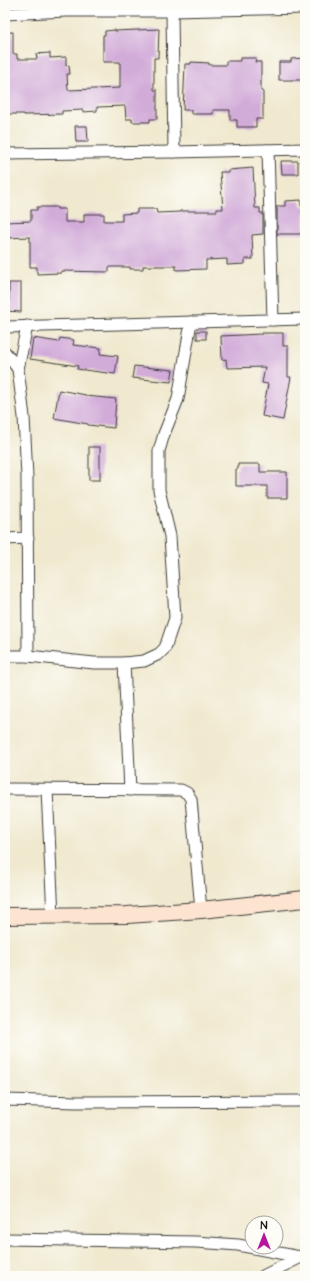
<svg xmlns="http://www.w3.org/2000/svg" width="310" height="1281" font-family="'Architects Daughter',sans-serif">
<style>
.building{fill:#d2acd9}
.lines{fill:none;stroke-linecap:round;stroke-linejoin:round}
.street-casing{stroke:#3c3b37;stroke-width:13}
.secondary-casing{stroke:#3c3b37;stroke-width:18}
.street{stroke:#fff;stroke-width:11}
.secondary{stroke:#fde4d1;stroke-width:16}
</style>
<rect width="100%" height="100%" fill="#fdfcf7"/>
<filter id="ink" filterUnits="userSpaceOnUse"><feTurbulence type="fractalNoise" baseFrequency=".025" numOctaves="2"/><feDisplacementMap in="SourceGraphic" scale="8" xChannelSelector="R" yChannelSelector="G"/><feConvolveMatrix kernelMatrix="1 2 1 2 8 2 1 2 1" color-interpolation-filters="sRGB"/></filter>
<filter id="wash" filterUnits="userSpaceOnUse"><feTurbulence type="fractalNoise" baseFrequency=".012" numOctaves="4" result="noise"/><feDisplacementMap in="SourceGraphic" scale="16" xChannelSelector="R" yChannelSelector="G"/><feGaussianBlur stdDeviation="0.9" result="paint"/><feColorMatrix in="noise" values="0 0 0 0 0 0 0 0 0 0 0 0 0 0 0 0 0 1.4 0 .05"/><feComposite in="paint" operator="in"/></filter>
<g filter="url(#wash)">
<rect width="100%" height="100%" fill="#f0e9cf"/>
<g id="blocks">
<!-- building -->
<g class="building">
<polygon points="159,29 158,58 154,58 154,90 157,90 157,119 150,119 150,122 132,122 132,119 126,119 125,106 97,107 97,111 83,112 83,110 62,111 62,114 24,115 24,114 5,114 5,32 13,32 13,54 17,54 17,59 37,59 36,54 50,53 50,58 66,57 66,66 69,65 70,74 67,74 68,90 120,88 120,62 103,62 103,35 105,35 105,31 115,30 115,31"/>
<polygon points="240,58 256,58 255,62 261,62 261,91 263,91 263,119 256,119 256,127 237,127 237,120 230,120 230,110 213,110 213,114 191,114 191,110 183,110 185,64 191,64 191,62 209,63 209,65 226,65 226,61 240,61"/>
<polygon points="304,58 305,80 279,80 279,62 291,62 291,59"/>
<polygon points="75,126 87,126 88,142 76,142"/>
<polygon points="281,161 298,161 298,174 282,174"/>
<polygon points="253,168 255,208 260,208 260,213 263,213 263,234 252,235 253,259 245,259 245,264 227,265 227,259 206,260 206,269 176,270 176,266 143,266 143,269 130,269 130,267 109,267 109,272 61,271 61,273 37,274 37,267 30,267 30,237 5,238 5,222 31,221 31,210 37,210 37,207 57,207 57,209 65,209 65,222 84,222 84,214 104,214 104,221 122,221 122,214 137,213 137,209 156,209 157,213 180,212 180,211 217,211 217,209 223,209 220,172 229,172 229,170"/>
<polygon points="301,200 301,206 305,206 305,234 277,234 277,206 285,206 285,201"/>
<polygon points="9,283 21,283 21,312 5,311 5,301 9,301"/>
<rect x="197" y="331" width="9" height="8"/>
<polygon points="262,333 283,333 283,346 288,346 288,377 291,377 283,420 262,416 268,384 262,383 265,367 227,368 226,359 222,360 221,336 262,334"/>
<polygon points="33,338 59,342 60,338 74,340 73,345 101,348 100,354 118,356 115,374 77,369 78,366 30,359"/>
<polygon points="134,366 173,370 171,382 132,378"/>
<polygon points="59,390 86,395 86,396 116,399 114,428 88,425 88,424 54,418"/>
<rect x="89" y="447" width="11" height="33"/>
<polygon points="238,464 260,464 260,472 287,472 287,498 267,498 267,486 236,486 236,469 238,469"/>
</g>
</g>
</g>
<g filter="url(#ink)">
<use href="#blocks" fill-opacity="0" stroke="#3c3b37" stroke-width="1"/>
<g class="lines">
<!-- street casing -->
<g class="street-casing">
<g id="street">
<polyline points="172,11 174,152"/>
<polyline points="5,14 66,11 172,11 305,8"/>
<polyline points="268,150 273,320"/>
<polyline points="5,154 174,152 305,149"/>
<polyline points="27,326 18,369 24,417 27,477 28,656"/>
<polyline points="5,327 305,319"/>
<polyline points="5,352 18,369"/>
<polyline points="5,539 28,538"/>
<polyline points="5,656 28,656 94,663 124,663 144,661 159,654 165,648 175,618 174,601 170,536 159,490 159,451 164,434 178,399 191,322"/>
<polyline points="124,663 130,790"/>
<polyline points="5,789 181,790 187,793 191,799 201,910"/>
<polyline points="47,790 53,916"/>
<polyline points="5,1100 77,1102 305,1101"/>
<polyline points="5,1239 196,1242 238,1245 300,1257"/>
<polyline points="263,1276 301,1257"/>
</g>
</g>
<!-- secondary casing -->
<g class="secondary-casing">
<polyline id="secondary" points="5,916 127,915 201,910 305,899"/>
</g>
<!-- street -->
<use href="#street" class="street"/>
<!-- secondary -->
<use href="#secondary" class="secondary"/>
</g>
</g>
<!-- margin -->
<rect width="310" height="1281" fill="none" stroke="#fdfcf7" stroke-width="20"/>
<!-- north arrow -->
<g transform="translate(264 1235)"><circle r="19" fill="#fdfcf7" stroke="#a3a29f"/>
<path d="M0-3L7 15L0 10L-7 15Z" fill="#b5179e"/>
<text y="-6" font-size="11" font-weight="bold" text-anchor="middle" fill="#1c1c1c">N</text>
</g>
</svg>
